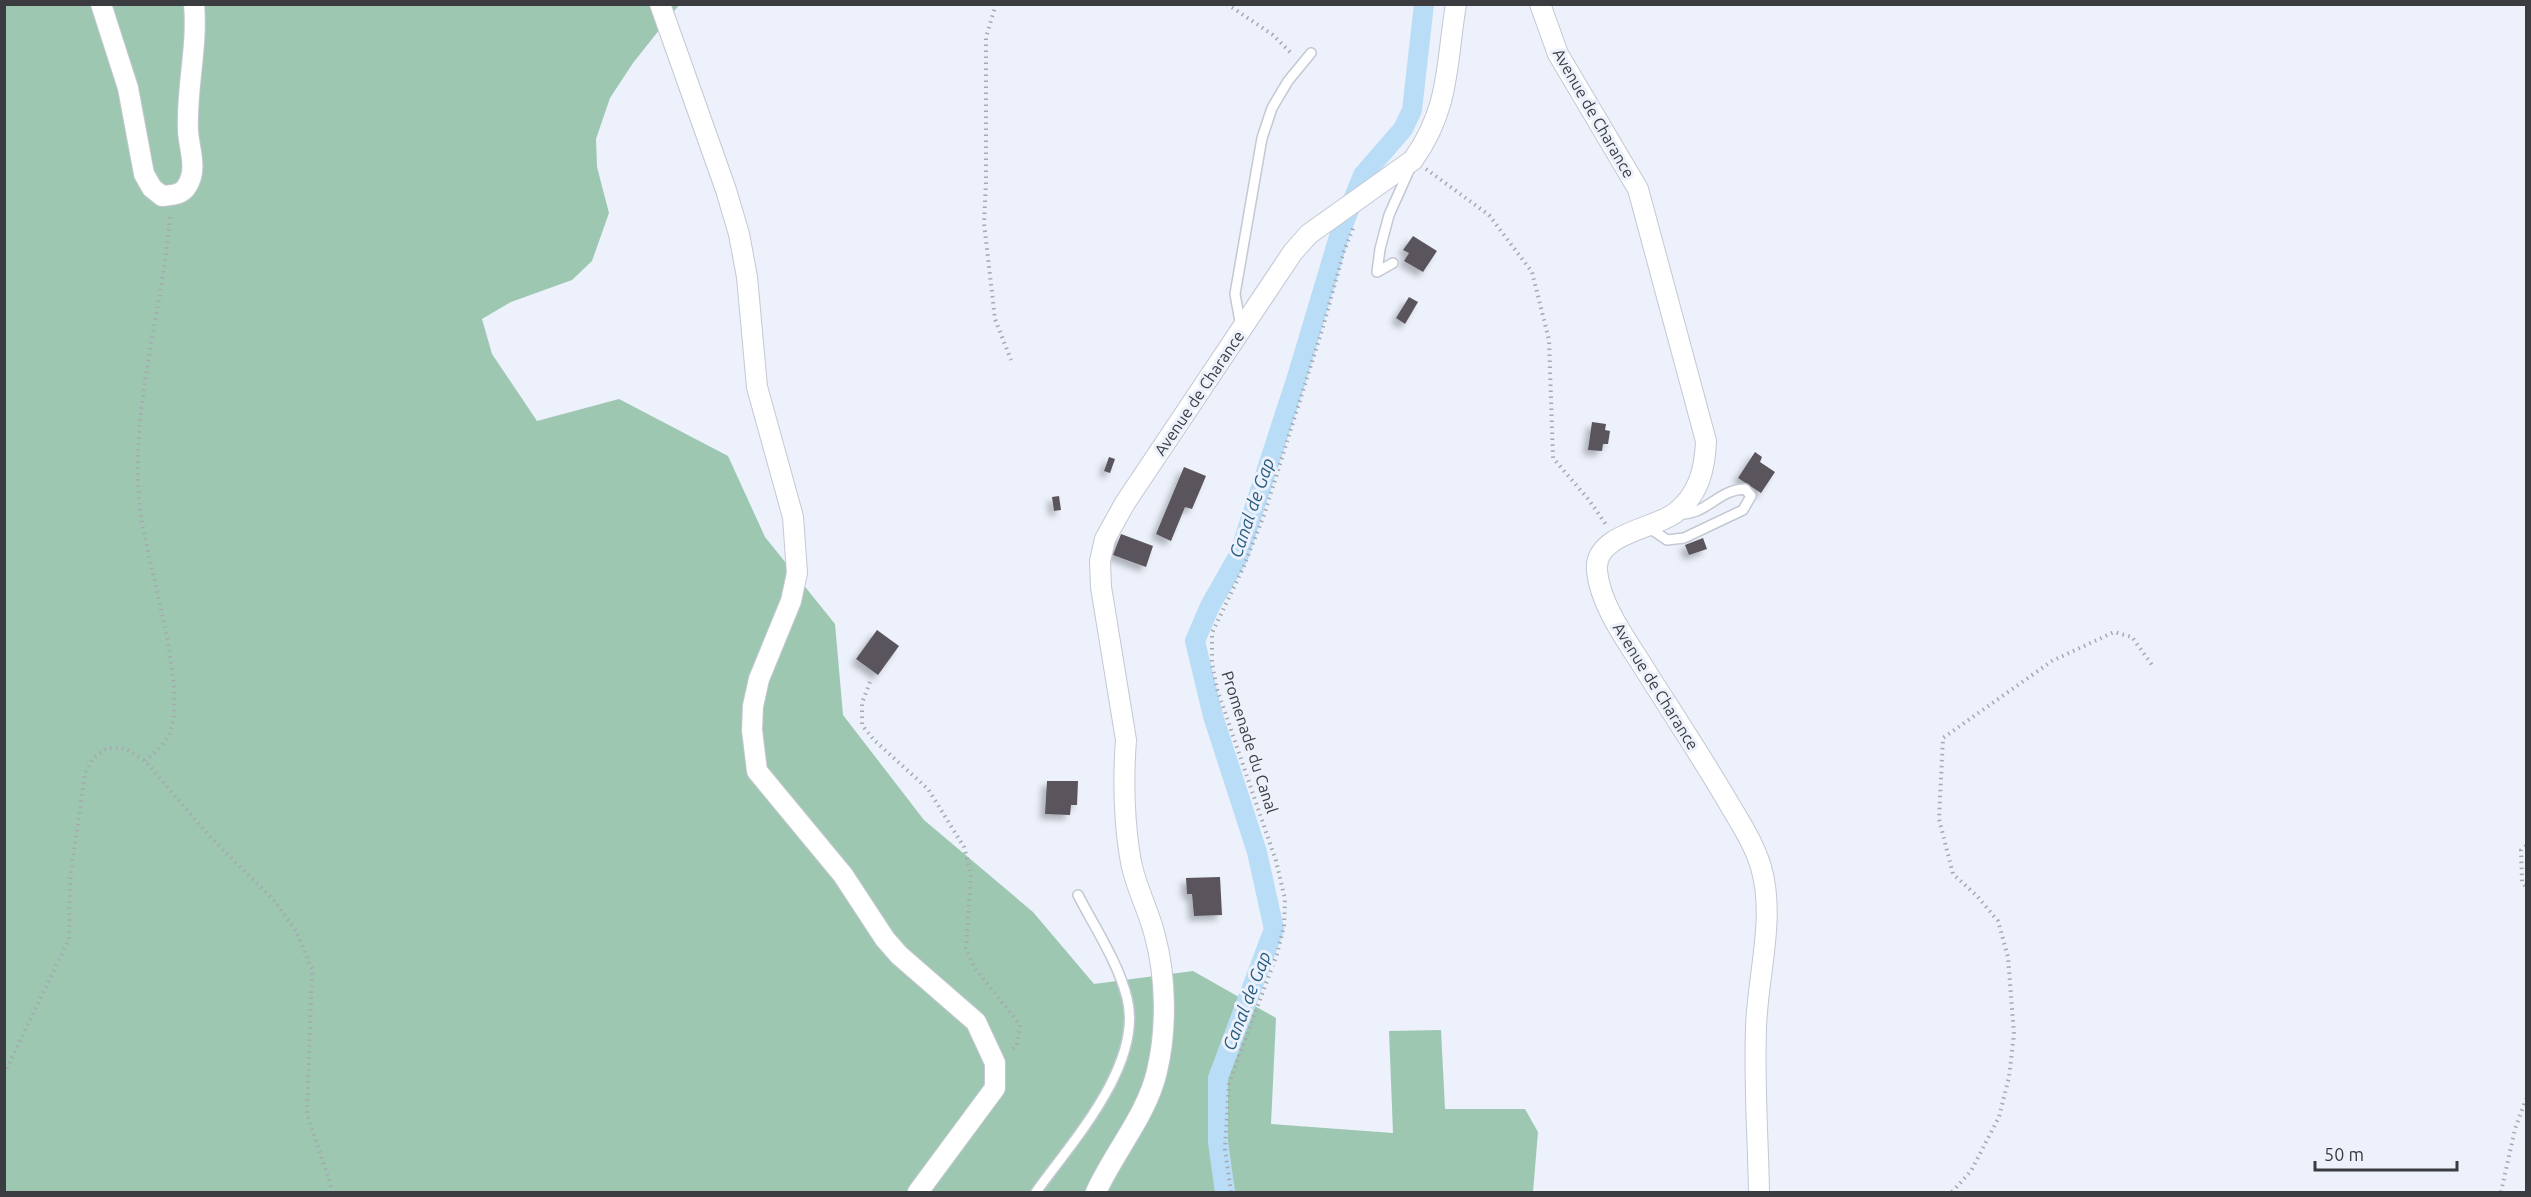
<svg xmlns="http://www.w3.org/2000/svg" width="2531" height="1197" font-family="Ubuntu,sans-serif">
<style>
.forest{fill:#9ec7b2}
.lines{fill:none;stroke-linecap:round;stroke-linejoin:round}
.canal{stroke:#baddf7;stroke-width:20}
.building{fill:#5a545c;filter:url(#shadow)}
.lane-casing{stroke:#c3c8d2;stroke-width:12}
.street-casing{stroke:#c3c8d2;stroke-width:22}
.path{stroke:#a5a9b0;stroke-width:4;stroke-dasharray:1.5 4.5;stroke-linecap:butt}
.lane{stroke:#fff;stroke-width:9}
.street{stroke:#fff;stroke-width:20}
.labels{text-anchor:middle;stroke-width:6;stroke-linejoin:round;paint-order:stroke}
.street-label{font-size:16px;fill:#3a3c40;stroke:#ecf1fb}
.water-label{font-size:18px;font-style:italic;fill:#255c80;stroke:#ecf1fb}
</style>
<defs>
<filter id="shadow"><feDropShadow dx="-5" dy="5" stdDeviation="3" flood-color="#0004"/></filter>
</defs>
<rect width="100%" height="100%" fill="#ecf1fb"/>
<!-- forest -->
<polygon class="forest" points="5,4 679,5 633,63 610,98 596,139 597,167 609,213 592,261 572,280 511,302 482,319 492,354 537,421 619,399 728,456 765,537 835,624 843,715 924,820 1033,912 1094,984 1193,971 1276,1018 1271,1124 1393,1133 1389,1031 1441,1030 1445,1109 1525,1109 1538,1132 1533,1192 5,1192"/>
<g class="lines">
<!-- canal -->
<polyline class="canal" points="1225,1192 1218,1142 1218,1078 1274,929 1257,852 1213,716 1195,641 1210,606 1239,555 1297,377 1341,230 1363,175 1403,129 1412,110 1424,4"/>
</g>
<!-- building -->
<g class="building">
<polygon points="1413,236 1437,251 1423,272 1404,261 1409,253 1403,250"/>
<polygon points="1409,297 1418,302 1405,324 1396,318"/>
<polygon points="1592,422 1606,424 1605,430 1610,431 1608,444 1603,444 1602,451 1588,450"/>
<polygon points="1755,452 1762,457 1760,462 1775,472 1761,493 1738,478"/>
<polygon points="1109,457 1115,459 1110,473 1104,471"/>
<polygon points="1184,467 1206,476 1192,509 1185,507 1171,541 1156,534"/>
<polygon points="1059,496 1061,510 1054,511 1052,497"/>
<polygon points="1121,534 1153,546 1146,567 1113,555"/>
<polygon points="1703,538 1707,549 1689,555 1685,545"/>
<polygon points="877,630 899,646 878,675 856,659"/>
<polygon points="1047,781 1078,781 1077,805 1071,805 1070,815 1045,814"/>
<polygon points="1220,877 1222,915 1194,916 1192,894 1187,894 1186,878"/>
</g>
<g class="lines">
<!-- lane casing -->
<g class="lane-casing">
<g id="lane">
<polyline points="1393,263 1377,272 1380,249 1389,215 1411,166"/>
<polyline points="1241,327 1235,294 1262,138 1272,108 1288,81 1311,53"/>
<path d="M1648 527 1667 540 1684 538 1743 510 1751 496 1745 489C1718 489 1705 517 1677 514"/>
<path d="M1036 1192C1071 1143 1144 1064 1127 998 1118 962 1095 928 1078 895"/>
</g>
</g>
<!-- street casing -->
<g class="street-casing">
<g id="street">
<path d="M101 4 128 88 144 174 152 188 162 196C172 195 182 195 187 186 198 169 189 149 188 131 186 88 198 47 194 4"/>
<polyline points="660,4 726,190 739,234 747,277 757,387 793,517 797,573 791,601 759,679 753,706 752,730 757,771 843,875 885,939 899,955 976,1022 995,1063 995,1088 918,1192"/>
<path d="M1540 4 1558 54 1638 189 1706 441C1705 468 1699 495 1675 513 1654 529 1593 534 1597 571 1600 602 1622 634 1639 660 1669 708 1700 754 1728 802 1740 822 1754 844 1761 867 1776 919 1757 977 1756 1029 1754 1084 1758 1138 1759 1192"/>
<path d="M1096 1192C1114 1152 1147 1115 1157 1071 1167 1029 1166 977 1155 936 1149 911 1136 888 1131 862 1124 825 1123 778 1126 740L1101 587 1100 561 1105 539 1125 503 1293 252 1309 234 1413 160C1450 108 1446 65 1456 4"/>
</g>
</g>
<!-- path -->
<g class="path">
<polyline points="996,4 986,37 986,183 984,223 995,319 1011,360"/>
<polyline points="1227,4 1273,35 1293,55"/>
<polyline points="1426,169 1489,215 1532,272 1549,340 1553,458 1589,500 1607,526"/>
<polyline points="870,682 862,703 862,725 874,740 928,789 964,847 971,874 966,948 974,967 1020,1025 1017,1045 1010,1052"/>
<path d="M145 761C153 754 164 745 169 735 189 694 148 566 141 516 127 415 163 314 170 214"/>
<polyline points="2526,846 2521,850 2522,882 2526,887"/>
<polyline points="4,1074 69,939 70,879 85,773 93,758 107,748 126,749 145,761 212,839 273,899 296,931 312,969 307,1114 333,1192"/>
<polyline points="1231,1192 1225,1149 1229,1083 1277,954 1284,926 1285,899 1276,861 1217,689 1212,663 1212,633 1244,566 1264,515 1323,327 1344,251 1354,226"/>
<polyline points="1952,1192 1971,1171 1999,1117 2009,1077 2014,1034 2008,957 1998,921 1977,896 1953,874 1939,819 1943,738 2052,661 2114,632 2132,637 2152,665"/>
<polyline points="2501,1192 2515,1129 2526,1099"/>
</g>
<!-- lane -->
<use href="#lane" class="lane"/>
<!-- street -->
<use href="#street" class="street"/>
</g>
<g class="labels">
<!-- street labels -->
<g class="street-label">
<text transform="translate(1594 113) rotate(60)" y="6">Avenue de Charance</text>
<text transform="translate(1199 393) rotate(-56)" y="6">Avenue de Charance</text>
<text transform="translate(1656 686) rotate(58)" y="6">Avenue de Charance</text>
<text transform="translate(1250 742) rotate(72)" y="6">Promenade du Canal</text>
</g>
<!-- water labels -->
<g class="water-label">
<text transform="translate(1252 508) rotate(-71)" y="6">Canal de Gap</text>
<text transform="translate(1247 1001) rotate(-69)" y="6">Canal de Gap</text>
</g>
</g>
<!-- border -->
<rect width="2531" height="1197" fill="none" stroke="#3a3c40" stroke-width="12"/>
<!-- scale -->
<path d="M2315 1161v9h142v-9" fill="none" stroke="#3a3c40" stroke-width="3"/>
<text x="2324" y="1161" font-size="18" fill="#3a3c40" stroke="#ecf1fb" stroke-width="4.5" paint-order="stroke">50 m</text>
</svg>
